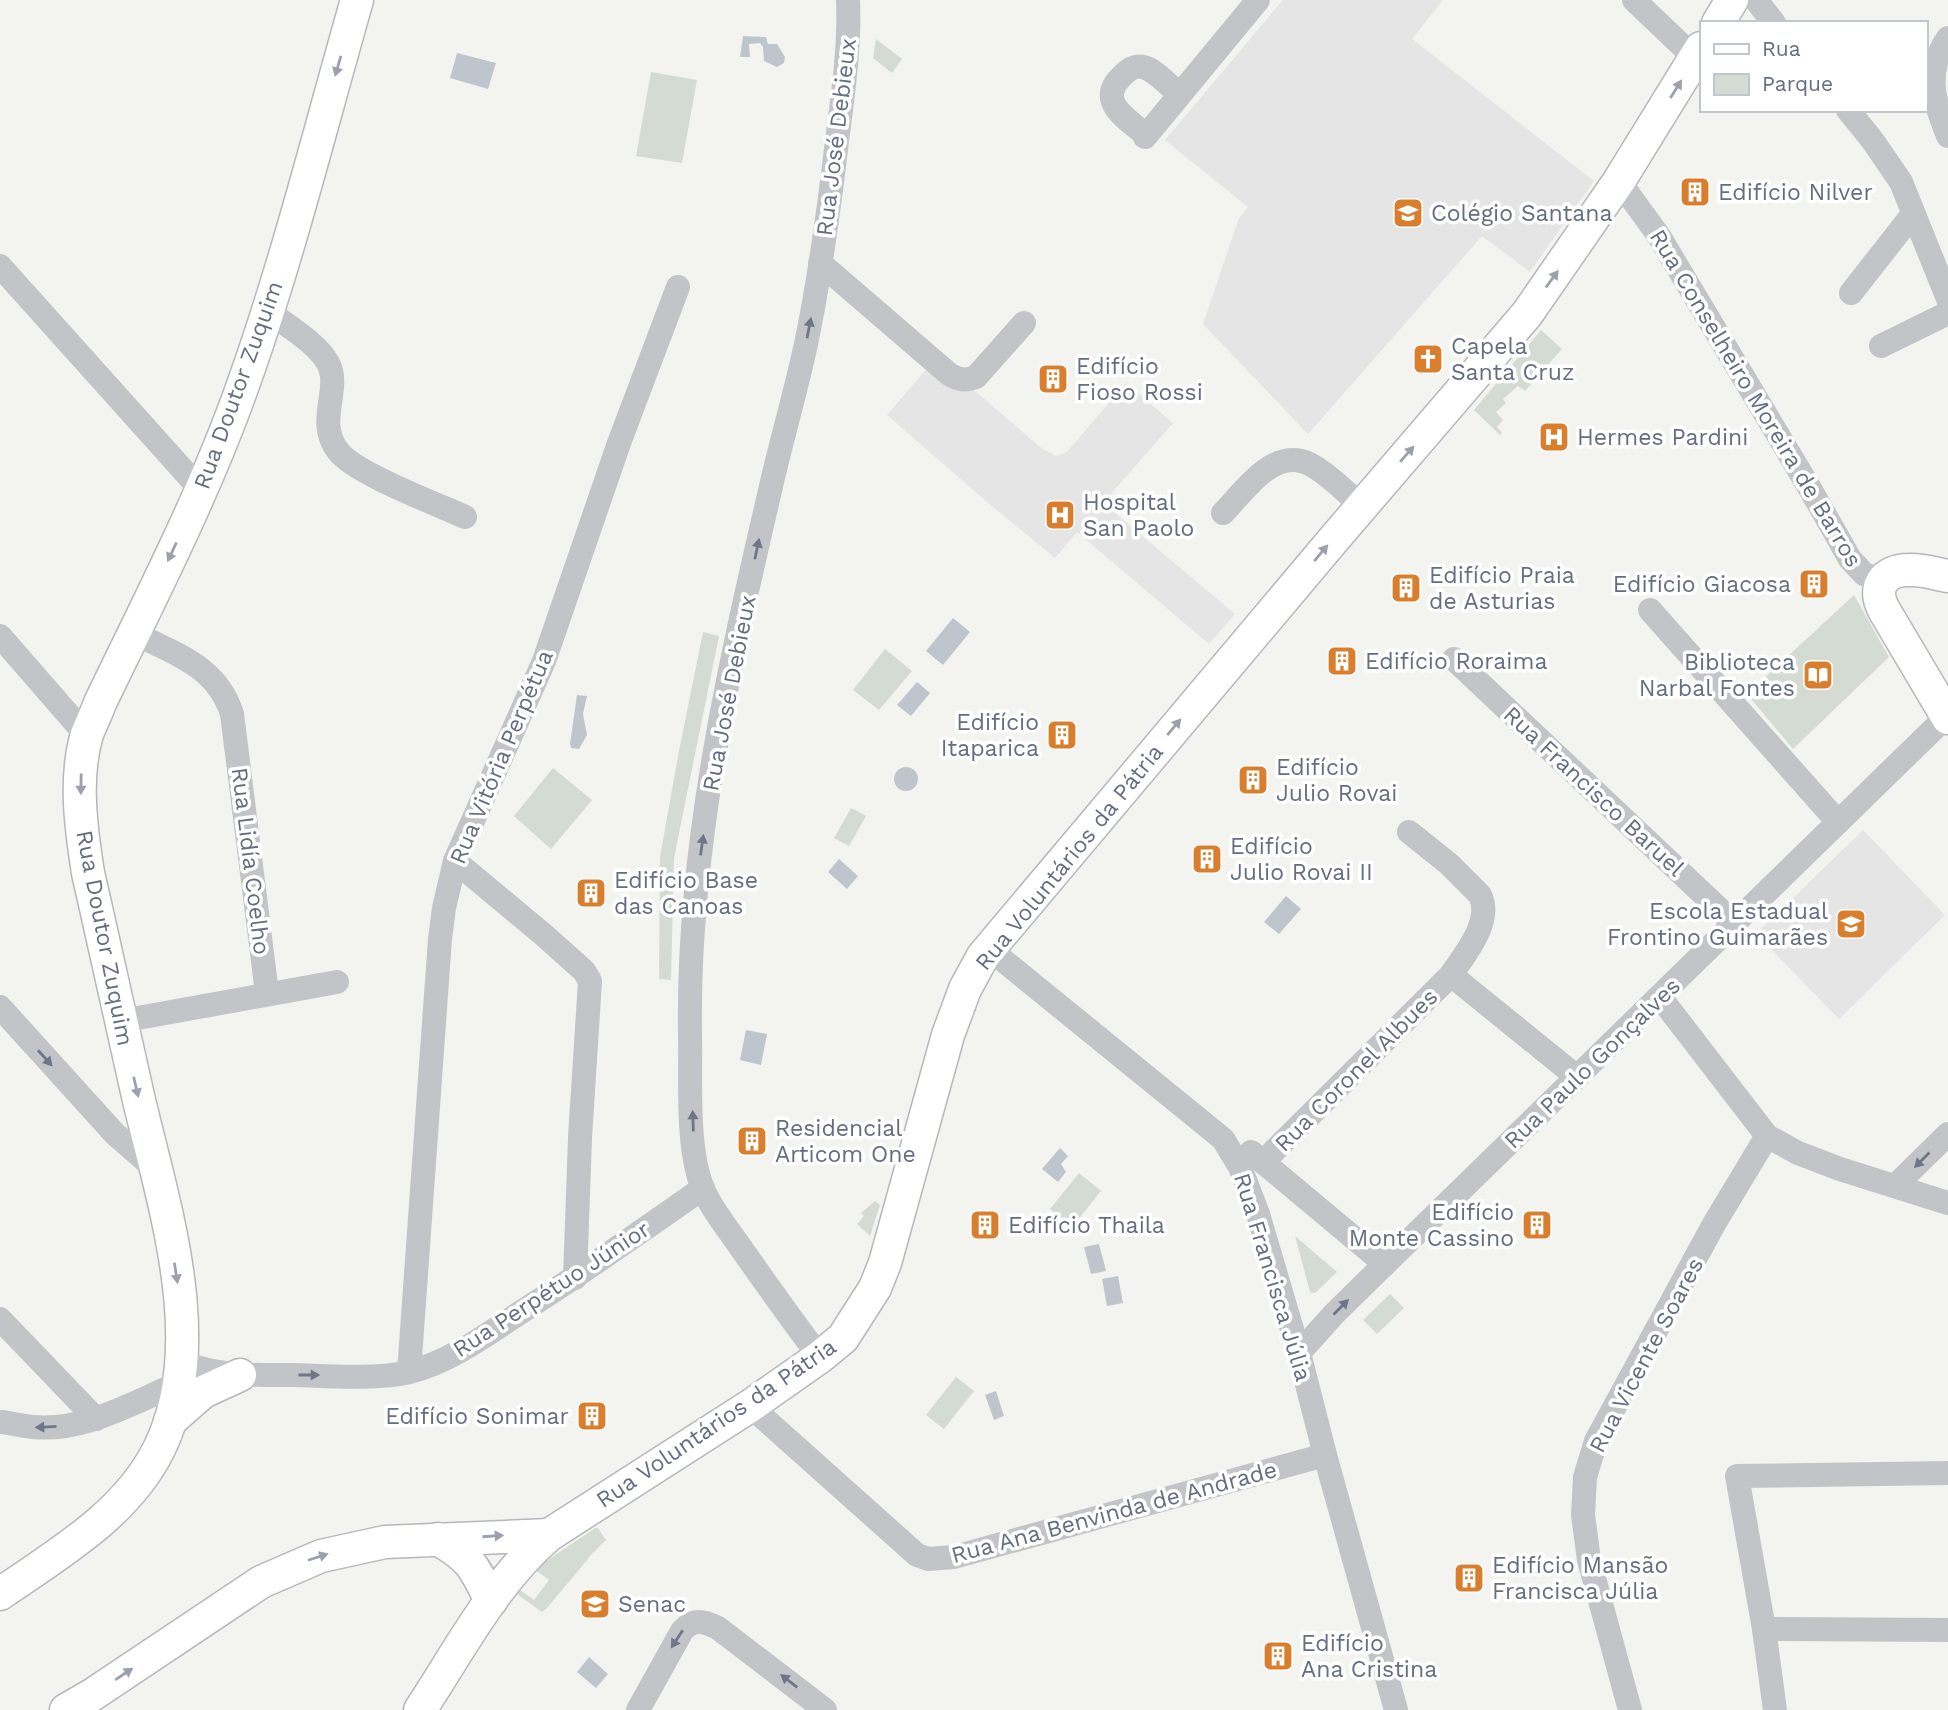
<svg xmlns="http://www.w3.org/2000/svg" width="1948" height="1710" font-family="'Work Sans',sans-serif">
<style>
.built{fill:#e4e5e4}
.green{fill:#d3dbd2}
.water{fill:#bfc5cc}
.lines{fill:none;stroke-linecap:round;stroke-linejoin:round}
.major-casing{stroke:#b5b7bb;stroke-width:35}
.minor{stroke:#c2c4c8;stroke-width:24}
.major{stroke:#fff;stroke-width:32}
.oneway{fill:#9ba0ac}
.oneway2{fill:#6e7687}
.labels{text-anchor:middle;stroke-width:7;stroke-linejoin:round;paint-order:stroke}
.street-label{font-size:23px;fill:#656d80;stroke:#fff}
.poi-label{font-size:23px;fill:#656d80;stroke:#fff;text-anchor:start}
</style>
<rect width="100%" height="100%" fill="#f3f4f0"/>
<!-- built -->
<g class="built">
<polygon points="1283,0 1443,0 1412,39 1594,181 1530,272 1482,236 1308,434 1203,324 1239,218 1248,207 1165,140"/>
<polygon points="930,365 973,389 1040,447 1056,456 1067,452 1126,383 1173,423 1103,503 1235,614 1209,644 1077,532 1055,558 986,501 887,415"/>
<polygon points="1863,830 1945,915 1839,1019 1756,934"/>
</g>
<!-- green -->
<g class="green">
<polygon points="876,39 902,59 892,73 873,58"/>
<polygon points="651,72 697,80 682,163 636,156"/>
<polygon points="1541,330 1562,349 1525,391 1518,386 1503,399 1506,403 1496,412 1503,420 1497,427 1502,433 1500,435 1474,410"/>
<polygon points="1854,595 1889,657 1793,749 1747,694"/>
<polygon points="703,632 719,636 674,858 671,980 659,979 660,857 678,756"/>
<polygon points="885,649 912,671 879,710 853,690"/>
<polygon points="553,768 592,800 551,849 514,816"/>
<polygon points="851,808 866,816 849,846 834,838"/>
<polygon points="1079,1173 1101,1191 1072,1227 1050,1209"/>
<polygon points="875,1201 880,1205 870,1236 857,1224 864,1216 861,1213"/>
<polygon points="1295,1236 1337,1272 1315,1293 1310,1292"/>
<polygon points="1390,1294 1404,1308 1377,1334 1363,1320"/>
<polygon points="956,1377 974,1391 944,1429 926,1415"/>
<polygon points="597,1527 606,1540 592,1554 547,1608 542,1612 517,1594 520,1590 534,1600 549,1580 534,1569"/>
</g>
<!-- water -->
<g class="water">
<polygon points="743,36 766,37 768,44 777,44 785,57 784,63 777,67 764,61 763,47 760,43 749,44 750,57 740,57"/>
<polygon points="457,53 496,63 488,89 450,78"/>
<polygon points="953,618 970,632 943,665 926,651"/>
<polygon points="917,682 930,693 911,716 897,705"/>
<polygon points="577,695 587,696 583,714 587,735 579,749 571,748 570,744"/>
<circle cx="906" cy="779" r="12"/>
<polygon points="839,859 858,876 847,889 828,872"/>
<polygon points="1286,896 1301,909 1279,934 1264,922"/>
<polygon points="746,1030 767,1034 761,1065 740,1060"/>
<polygon points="1060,1148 1068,1156 1061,1164 1066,1172 1058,1182 1042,1169"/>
<polygon points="1099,1244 1106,1271 1091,1274 1084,1247"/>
<polygon points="1118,1276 1123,1303 1107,1306 1102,1279"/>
<polygon points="996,1391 1004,1416 994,1420 985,1395"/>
<polygon points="589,1657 608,1674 596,1688 577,1672"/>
</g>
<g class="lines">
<!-- major casing -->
<g class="major-casing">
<g id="major">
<polyline points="1718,23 1732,0"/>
<path d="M1948 576C1936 574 1922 569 1909 570 1883 570 1872 588 1884 610L1948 718"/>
<polyline points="170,1421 203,1392 240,1375"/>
<path d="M438 1539C473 1560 474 1567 491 1601"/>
<path d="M0 1594C59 1553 126 1515 159 1449 211 1344 163 1203 138 1096 121 1021 105 947 88 873 81 828 74 778 87 734 91 724 96 714 100 703 150 599 204 495 243 385 288 259 320 129 357 0"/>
<polyline points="66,1710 92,1695 261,1582 321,1556 385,1542 549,1535"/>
<path d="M420 1710C459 1651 495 1581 549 1535L750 1406 820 1357 843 1338 875 1288 885 1263 948 1035 965 989 983 956 1334 539 1527 314 1619 181 1701 48"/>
</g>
</g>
<!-- minor -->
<g class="minor">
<polyline points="1634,0 1695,58"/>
<polyline points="1756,0 1774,23"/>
<path d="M1948 38C1924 73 1934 100 1948 136"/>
<polyline points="1848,110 1873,141 1901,182 1948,299"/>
<path d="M1146 135C1126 118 1095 101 1123 75 1128 70 1135 65 1143 67 1156 70 1169 86 1179 94"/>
<polyline points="1145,137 1258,0"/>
<polyline points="1619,181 1659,236 1809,487 1850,559 1864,574 1882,581"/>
<path d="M820 263 949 374C959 380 965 381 976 377L1024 323"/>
<polyline points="0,266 201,490"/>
<polyline points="1851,293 1913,214"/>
<path d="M268 311C287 326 316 342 328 363 342 389 315 421 338 451 354 473 437 504 465 517"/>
<polyline points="1881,346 1948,313"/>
<path d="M1223 513C1242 494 1269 453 1301 461 1320 465 1346 493 1362 506"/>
<polyline points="1650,610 1838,822"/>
<path d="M134 633C175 654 217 666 232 714L267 993"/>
<polyline points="0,636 87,736"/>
<polyline points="1454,659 1734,923"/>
<path d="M1409 832 1449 864 1480 895C1493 921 1465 954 1451 975"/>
<polyline points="455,861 545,936 584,971 590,981 580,1138 575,1278"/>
<polyline points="988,948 1223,1139 1240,1167 1258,1214 1299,1353 1325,1455 1396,1710"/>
<polyline points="1660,997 1767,1136 1798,1153 1840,1169 1948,1203"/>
<polyline points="0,1007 115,1134 155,1169"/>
<polyline points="121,1021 337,982"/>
<polyline points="1251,1152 1385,1264"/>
<polyline points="1264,1161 1451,975 1577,1077"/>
<polyline points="1895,1186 1948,1134"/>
<polyline points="0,1319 96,1419"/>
<polyline points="1299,1353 1334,1314 1385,1264 1947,716"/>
<path d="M820 1357C793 1322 767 1285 741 1248 728 1229 712 1210 703 1189 686 1147 691 1080 690 1034 687 853 728 671 769 495 780 445 795 395 806 344 820 277 829 209 837 141 843 94 850 47 848 0"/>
<path d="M183 1362C218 1377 255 1375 293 1375 329 1376 375 1380 410 1372 449 1362 485 1336 518 1314 581 1274 642 1231 703 1188"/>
<polyline points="409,1372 440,939 444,908 455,861 544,661 619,443 678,287"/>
<polyline points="750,1406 917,1555 928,1559 954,1557 1325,1455"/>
<path d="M0 1422C11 1423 22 1426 33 1427 85 1432 133 1402 180 1383"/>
<polyline points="1764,1629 1948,1630"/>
<path d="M638 1710 682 1631C693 1618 704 1621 718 1628L825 1710"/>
<polyline points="1630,1710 1589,1560 1583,1515 1585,1477 1596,1441 1714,1224 1767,1136"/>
<polyline points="1775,1710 1764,1629 1737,1476 1948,1473"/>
</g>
<!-- major -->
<use href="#major" class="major"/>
</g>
<!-- one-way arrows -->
<defs><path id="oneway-solid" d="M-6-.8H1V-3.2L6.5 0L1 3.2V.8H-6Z" transform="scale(1.75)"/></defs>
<g class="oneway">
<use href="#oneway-solid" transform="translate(338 66) rotate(106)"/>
<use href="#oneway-solid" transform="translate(1676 89) rotate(-58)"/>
<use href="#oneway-solid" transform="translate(1552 279) rotate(-54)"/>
<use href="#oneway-solid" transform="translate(1407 454) rotate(-49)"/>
<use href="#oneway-solid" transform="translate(172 552) rotate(115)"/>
<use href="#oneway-solid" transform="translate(1321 553) rotate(-50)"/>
<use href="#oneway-solid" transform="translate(1174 727) rotate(-50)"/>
<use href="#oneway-solid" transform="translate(81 784) rotate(91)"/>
<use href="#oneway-solid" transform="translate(136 1087) rotate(77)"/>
<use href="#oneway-solid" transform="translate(176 1273) rotate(81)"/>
<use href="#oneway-solid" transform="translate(493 1536) rotate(-4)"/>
<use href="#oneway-solid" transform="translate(318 1557) rotate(-18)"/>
<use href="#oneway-solid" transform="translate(124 1674) rotate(-34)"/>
</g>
<g class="oneway2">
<use href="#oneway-solid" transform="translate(809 328) rotate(-79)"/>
<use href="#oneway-solid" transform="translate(757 549) rotate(-78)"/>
<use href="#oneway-solid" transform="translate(702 845) rotate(-82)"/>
<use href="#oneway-solid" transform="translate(45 1058) rotate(48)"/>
<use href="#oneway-solid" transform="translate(693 1121) rotate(-92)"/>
<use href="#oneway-solid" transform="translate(1922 1160) rotate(135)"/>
<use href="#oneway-solid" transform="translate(1341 1307) rotate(-45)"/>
<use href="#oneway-solid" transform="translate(309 1375)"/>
<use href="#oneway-solid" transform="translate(46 1427) rotate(177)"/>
<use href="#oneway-solid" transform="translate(677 1639) rotate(123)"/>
<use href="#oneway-solid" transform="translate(789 1681) rotate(-142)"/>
</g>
<!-- icons -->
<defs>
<g id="building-square" transform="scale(1.575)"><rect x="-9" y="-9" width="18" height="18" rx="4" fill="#d97e2c" stroke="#fff"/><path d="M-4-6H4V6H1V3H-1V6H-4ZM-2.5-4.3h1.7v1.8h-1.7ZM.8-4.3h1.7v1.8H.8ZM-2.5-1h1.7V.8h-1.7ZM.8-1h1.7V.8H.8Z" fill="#fff"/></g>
<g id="school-square" transform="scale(1.575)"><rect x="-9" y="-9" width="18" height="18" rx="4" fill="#d97e2c" stroke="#fff"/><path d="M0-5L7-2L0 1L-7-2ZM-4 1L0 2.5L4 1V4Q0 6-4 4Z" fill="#fff"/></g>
<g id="church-square" transform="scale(1.575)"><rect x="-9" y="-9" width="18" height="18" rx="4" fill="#d97e2c" stroke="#fff"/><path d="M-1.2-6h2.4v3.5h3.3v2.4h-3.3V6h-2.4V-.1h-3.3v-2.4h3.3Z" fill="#fff"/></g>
<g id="hospital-square" transform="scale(1.575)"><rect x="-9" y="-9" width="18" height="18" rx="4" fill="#d97e2c" stroke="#fff"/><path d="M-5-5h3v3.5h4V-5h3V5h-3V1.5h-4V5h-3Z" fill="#fff"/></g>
<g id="library-square" transform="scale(1.575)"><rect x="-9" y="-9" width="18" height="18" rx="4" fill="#d97e2c" stroke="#fff"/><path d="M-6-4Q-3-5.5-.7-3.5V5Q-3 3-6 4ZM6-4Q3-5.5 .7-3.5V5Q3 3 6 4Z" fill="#fff"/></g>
<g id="university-square" transform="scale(1.575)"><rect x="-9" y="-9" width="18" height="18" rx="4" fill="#d97e2c" stroke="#fff"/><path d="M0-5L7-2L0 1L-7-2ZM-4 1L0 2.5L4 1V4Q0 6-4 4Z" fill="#fff"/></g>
</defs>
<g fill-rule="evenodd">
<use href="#building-square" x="1695" y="192"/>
<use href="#school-square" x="1408" y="213"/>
<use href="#church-square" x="1428" y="359"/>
<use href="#building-square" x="1053" y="379"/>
<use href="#hospital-square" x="1554" y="437"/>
<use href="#hospital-square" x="1060" y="515"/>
<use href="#building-square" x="1814" y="584"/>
<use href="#building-square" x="1406" y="588"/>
<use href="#building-square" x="1342" y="661"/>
<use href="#library-square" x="1818" y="675"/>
<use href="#building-square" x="1062" y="735"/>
<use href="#building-square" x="1253" y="780"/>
<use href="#building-square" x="1207" y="859"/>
<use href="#building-square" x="591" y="893"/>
<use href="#school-square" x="1851" y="924"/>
<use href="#building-square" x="752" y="1141"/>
<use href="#building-square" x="985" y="1225"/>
<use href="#building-square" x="1537" y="1225"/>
<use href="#building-square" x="592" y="1416"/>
<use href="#building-square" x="1469" y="1578"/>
<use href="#university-square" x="595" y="1604"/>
<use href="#building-square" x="1278" y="1656"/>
</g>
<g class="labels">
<!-- street labels -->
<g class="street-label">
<text transform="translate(836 137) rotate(-83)" y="8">Rua José Debieux</text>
<text transform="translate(238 385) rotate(-70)" y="8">Rua Doutor Zuquim</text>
<text transform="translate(1756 398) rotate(59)" y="8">Rua Conselheiro Moreira de Barros</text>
<text transform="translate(729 693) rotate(-79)" y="8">Rua José Debieux</text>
<text transform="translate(501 757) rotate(-67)" y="8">Rua Vitória Perpétua</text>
<text transform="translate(1594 791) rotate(43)" y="8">Rua Francisco Baruel</text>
<text transform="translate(1069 857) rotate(-51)" y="8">Rua Voluntários da Pátria</text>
<text transform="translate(251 861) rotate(83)" y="8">Rua Lidía Coelho</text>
<text transform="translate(105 938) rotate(79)" y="8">Rua Doutor Zuquim</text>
<text transform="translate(1592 1063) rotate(-44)" y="8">Rua Paulo Gonçalves</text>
<text transform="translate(1356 1070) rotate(-45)" y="8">Rua Coronel Albues</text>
<text transform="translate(1273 1277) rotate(73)" y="8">Rua Francisca Júlia</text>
<text transform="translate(551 1289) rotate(-33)" y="8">Rua Perpétuo Júnior</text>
<text transform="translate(1646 1355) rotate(-62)" y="8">Rua Vicente Soares</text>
<text transform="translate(716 1423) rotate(-34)" y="8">Rua Voluntários da Pátria</text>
<text transform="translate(1114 1512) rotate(-15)" y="8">Rua Ana Benvinda de Andrade</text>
</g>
<!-- poi labels -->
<g class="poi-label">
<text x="1718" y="200">Edifício Nilver</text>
<text x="1431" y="221">Colégio Santana</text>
<text x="1451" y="354">Capela<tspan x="1451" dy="26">Santa Cruz</tspan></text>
<text x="1076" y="374">Edifício<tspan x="1076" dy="26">Fioso Rossi</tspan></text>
<text x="1577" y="445">Hermes Pardini</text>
<text x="1083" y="510">Hospital<tspan x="1083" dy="26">San Paolo</tspan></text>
<text x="1429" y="583">Edifício Praia<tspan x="1429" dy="26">de Asturias</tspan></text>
<text x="1791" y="592" text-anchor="end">Edifício Giacosa</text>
<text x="1365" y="669">Edifício Roraima</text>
<text x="1795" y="670" text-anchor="end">Biblioteca<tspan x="1795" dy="26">Narbal Fontes</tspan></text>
<text x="1039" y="730" text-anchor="end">Edifício<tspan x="1039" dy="26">Itaparica</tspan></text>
<text x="1276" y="775">Edifício<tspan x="1276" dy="26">Julio Rovai</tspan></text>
<text x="1230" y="854">Edifício<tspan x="1230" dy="26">Julio Rovai II</tspan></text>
<text x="614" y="888">Edifício Base<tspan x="614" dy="26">das Canoas</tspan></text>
<text x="1828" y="919" text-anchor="end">Escola Estadual<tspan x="1828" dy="26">Frontino Guimarães</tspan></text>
<text x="775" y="1136">Residencial<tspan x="775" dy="26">Articom One</tspan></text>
<text x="1514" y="1220" text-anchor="end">Edifício<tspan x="1514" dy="26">Monte Cassino</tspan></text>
<text x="1008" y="1233">Edifício Thaila</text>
<text x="569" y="1424" text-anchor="end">Edifício Sonimar</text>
<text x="1492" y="1573">Edifício Mansão<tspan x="1492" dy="26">Francisca Júlia</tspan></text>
<text x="618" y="1612">Senac</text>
<text x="1301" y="1651">Edifício<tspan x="1301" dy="26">Ana Cristina</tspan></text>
</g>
</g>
<!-- legend -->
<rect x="1700" y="21" width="228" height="91" fill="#ffffff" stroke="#c1c5cc" stroke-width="2"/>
<rect x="1714" y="44" width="35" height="10" fill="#ffffff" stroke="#c1c5cc" stroke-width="2"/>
<text x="1762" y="56" font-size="21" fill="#656d80">Rua</text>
<rect x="1714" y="74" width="35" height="21" fill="#d3dbd2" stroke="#c1c5cc" stroke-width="2"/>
<text x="1762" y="91" font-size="21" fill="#656d80">Parque</text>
</svg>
